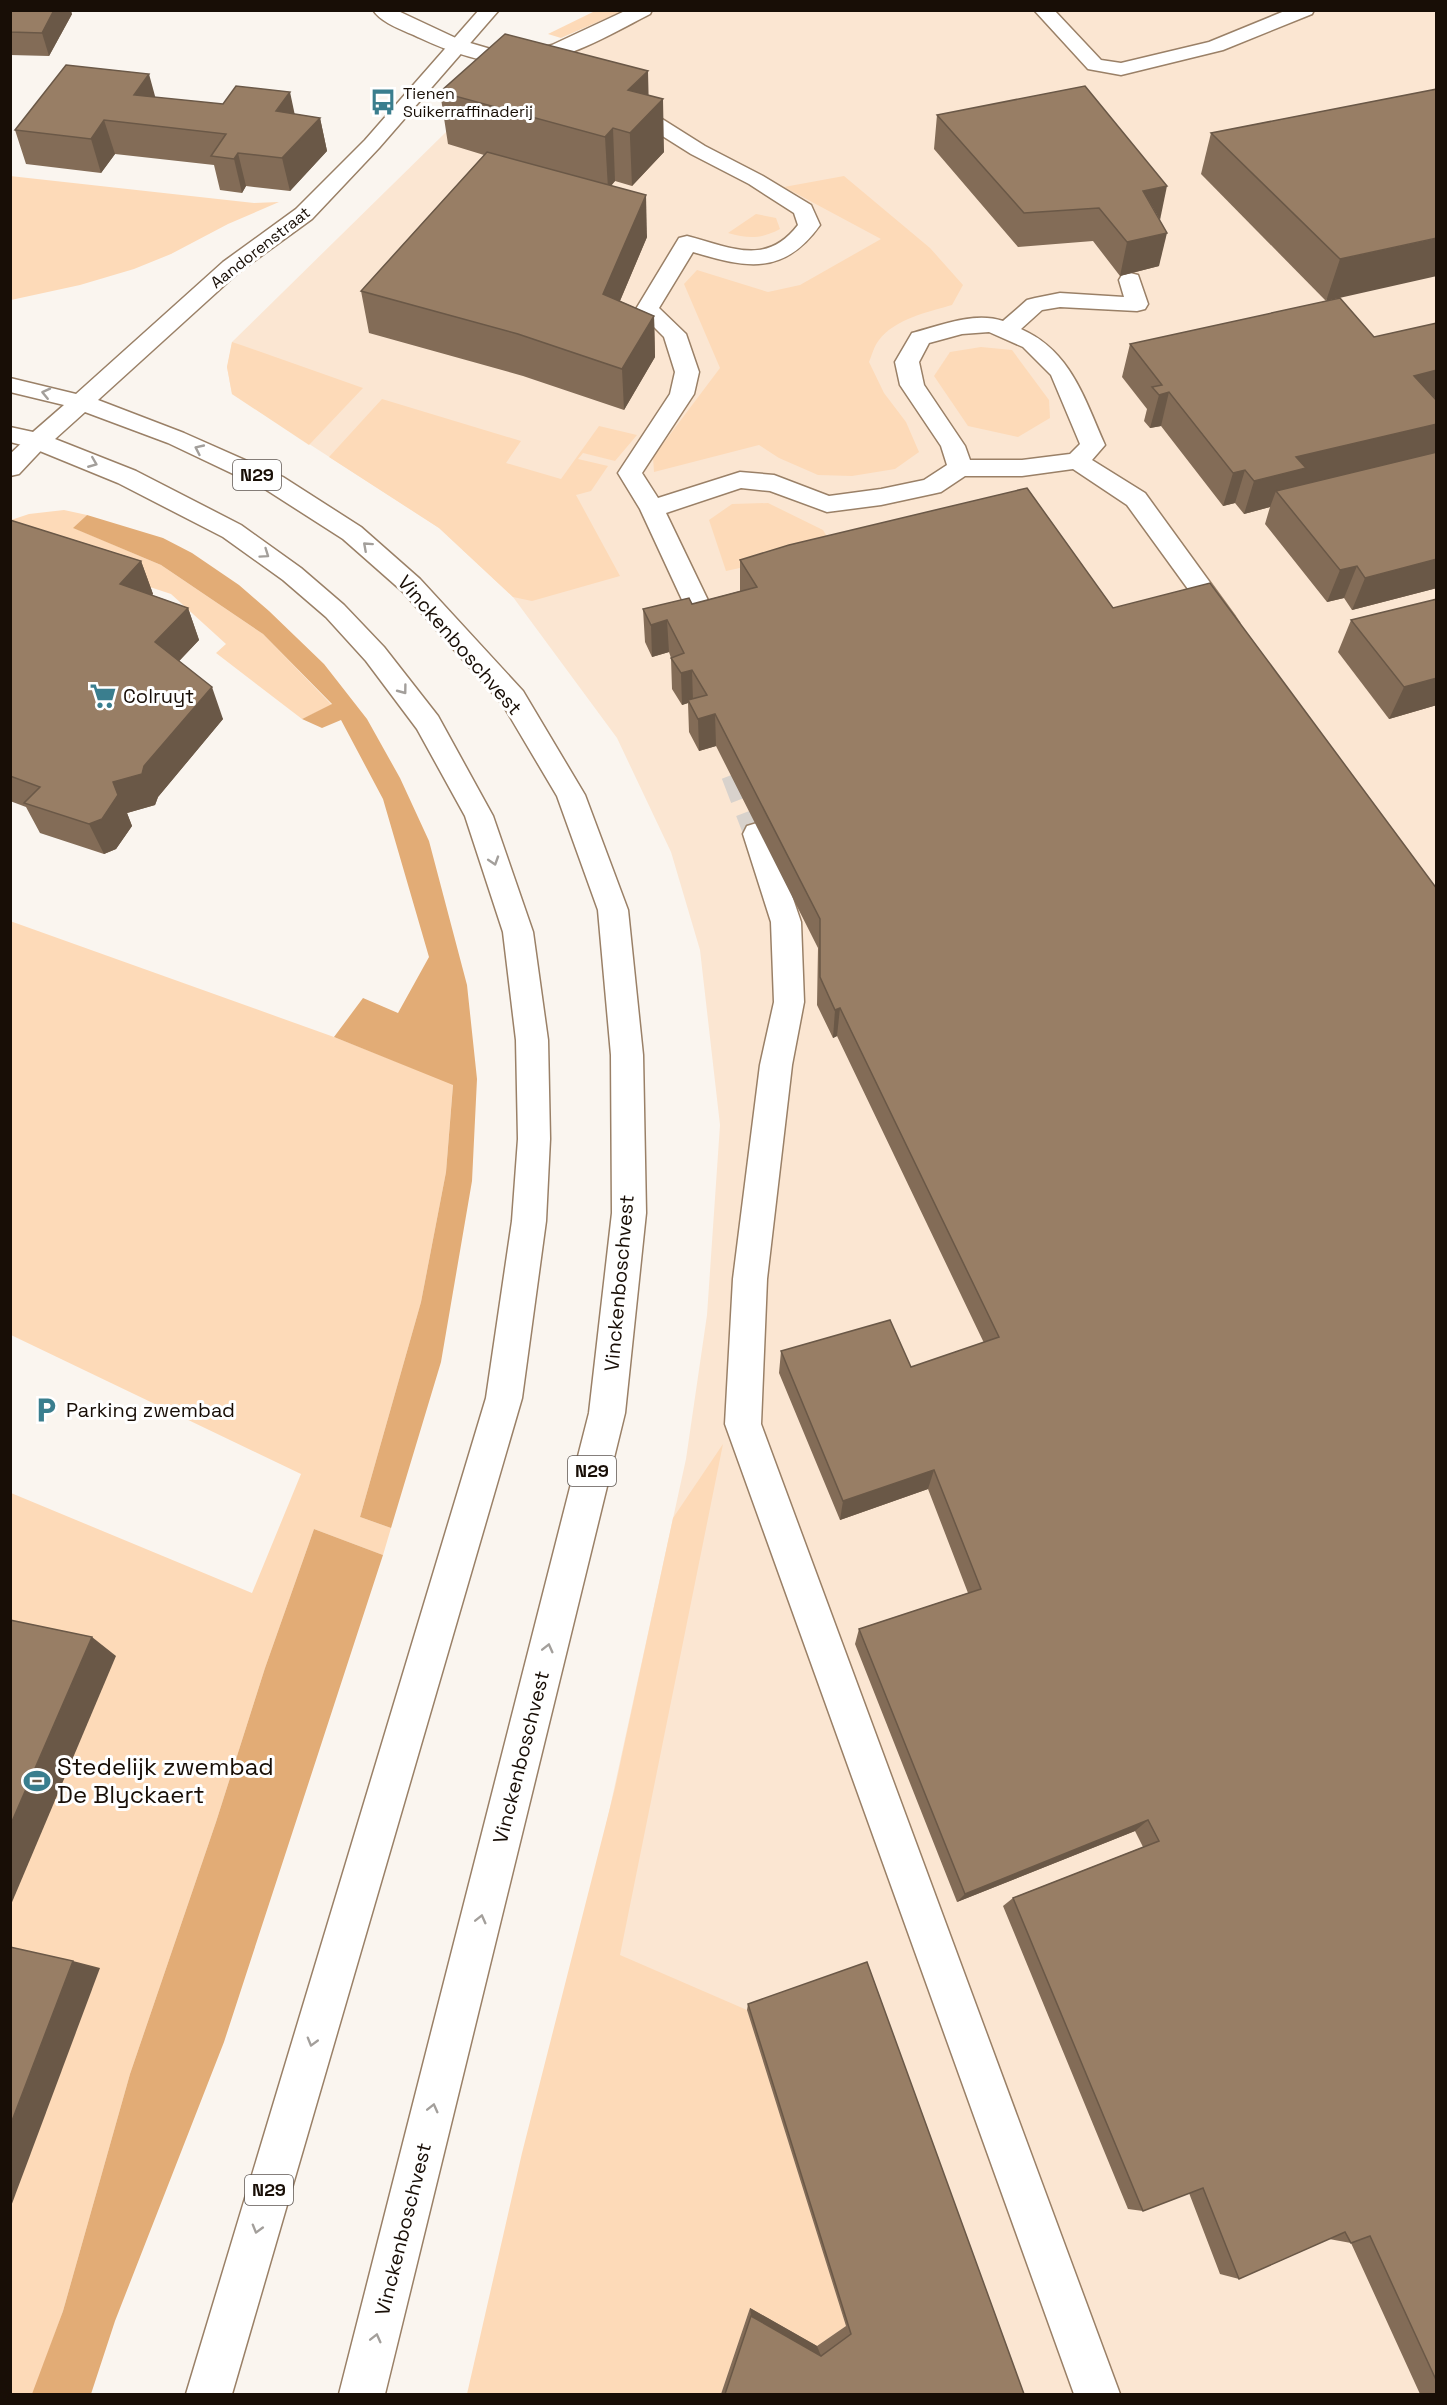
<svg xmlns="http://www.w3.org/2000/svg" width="1447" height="2405" font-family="'Space Grotesk',sans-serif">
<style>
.built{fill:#fbe6d2}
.green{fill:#fddab8}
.forest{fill:#e2ac76}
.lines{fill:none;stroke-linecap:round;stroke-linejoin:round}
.minor-tunnel{stroke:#d8d2cc;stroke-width:26;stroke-dasharray:26 14;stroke-linecap:butt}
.minor-casing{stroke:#9a8067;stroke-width:3}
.major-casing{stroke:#9a8067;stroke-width:3}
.minor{fill:#fff;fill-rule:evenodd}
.major{fill:#fff;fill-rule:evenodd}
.wall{fill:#836c57}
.shaded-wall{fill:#6a5847}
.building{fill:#987e65;stroke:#6a5847;stroke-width:1.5}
.oneway{stroke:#a39f9b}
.labels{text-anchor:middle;stroke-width:6;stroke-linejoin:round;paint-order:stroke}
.far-poi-label{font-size:16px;fill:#180e06;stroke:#fff;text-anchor:start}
.far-street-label{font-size:16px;fill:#180e06;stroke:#fff}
.shield{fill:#fff;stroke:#5d5651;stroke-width:1.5}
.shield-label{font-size:18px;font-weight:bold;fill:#180e06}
.street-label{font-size:20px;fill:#180e06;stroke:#fff}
.poi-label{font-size:20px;fill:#180e06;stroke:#fff;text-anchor:start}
.near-poi-label{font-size:24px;fill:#180e06;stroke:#fff;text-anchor:start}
</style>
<rect width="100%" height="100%" fill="#faf5ef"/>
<!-- built -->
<polygon class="built" points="656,11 1436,11 1436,2394 482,2394 686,1459 707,1315 720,1125 700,950 671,852 617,738 513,597 439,528 232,394 227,367 232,342 495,84 551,56"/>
<!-- green -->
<g class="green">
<polygon points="595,11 623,11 561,38 548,34"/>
<polygon points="10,176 254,203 279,202 228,224 171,254 134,269 80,285 11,300"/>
<path d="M844 176 930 248 963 285 952 305C928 312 895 319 879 340 874 346 872 355 869 362L884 393 906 422 919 452 895 469 852 476 818 475 779 458 759 445 654 472 653 457 720 368 684 284 697 270 768 292 800 285 881 239 784 187Z"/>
<path d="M756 214 776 218 780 229C761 239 749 239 728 233Z"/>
<polygon points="232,342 241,345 363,388 309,445 232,394 227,367"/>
<polygon points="981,347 1012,350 1049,400 1050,418 1018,437 968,426 934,376 950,352"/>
<polygon points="382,399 521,441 506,463 561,479 599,426 637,435 615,461 583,453 578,459 608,466 591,491 576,495 620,576 532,601 513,597 439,528 329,457"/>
<polygon points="768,503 823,530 845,567 768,562 726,571 709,520 732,504"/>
<polygon points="64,510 87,515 74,528 161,565 263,634 332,705 302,719 216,653 226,644 171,594 11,541 11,520 29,514"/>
<polygon points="10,921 334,1037 453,1084 446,1172 421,1302 360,1517 391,1528 383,1555 314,1529 265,1668 216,1822 130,2074 63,2311 33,2394 10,2394 11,1493 252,1593 301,1474 11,1335"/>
<polygon points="723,1444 620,1955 747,2010 846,2326 817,2346 750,2308 721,2394 467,2394 522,2153 615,1788 673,1518"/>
</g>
<!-- forest -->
<g class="forest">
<polygon points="87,515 163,538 192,553 239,585 269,611 324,664 367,719 400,778 429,841 467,985 477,1079 472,1181 441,1362 391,1528 360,1517 421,1302 446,1172 453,1085 334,1037 363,998 398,1013 429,957 383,799 341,720 322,728 302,719 332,704 263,634 161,565 73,528"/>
<polygon points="314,1529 383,1555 224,2042 115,2321 91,2394 32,2394 63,2311 130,2074 216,1822 265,1668"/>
</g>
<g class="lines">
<!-- minor-tunnel -->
<polyline class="minor-tunnel" points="734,774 757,834"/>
<!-- minor casing -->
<g class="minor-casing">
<g id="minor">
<path d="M373 10H396L460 40 494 50 513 52 529 51 552 45 627 10H652L650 14C609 35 560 65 513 64 481 63 448 51 420 38 406 31 382 24 373 10Z"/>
<polygon points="1034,10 1054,10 1101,60 1121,63 1209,42 1287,10 1314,10 1312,14 1223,50 1121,75 1088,69"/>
<path d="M625 98 632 100 705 146 763 176 811 205 820 225C784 276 746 268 693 252L659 308 686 334 699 372 694 394 642 473 658 498 740 472 774 475 829 496 881 489 924 480 947 465 941 446 900 385 895 362 912 333C939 326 974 311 1003 321L1027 300 1035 298 1060 293 1124 297 1119 280 1122 275 1130 273 1138 275 1148 304 1145 309 1137 311 1060 307 1042 310 1021 329C1071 351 1084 398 1105 445L1092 460 1145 493 1235 617 1239 623 1235 629 1226 632 1217 629 1127 505 1073 469 1022 476H965L941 492 932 494 881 505 827 512 770 491 741 488 666 513 716 617 710 634 692 643 683 640 679 634 689 624 690 617 640 509 618 473 670 394 675 372 664 337 636 309 679 238 687 236C730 247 766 267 798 225L794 213 749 184 691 154 618 108 615 104 618 100ZM989 332 1023 347 1051 375 1080 444 1070 454 1022 460H970L965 446 924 385 919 362 929 343 962 334Z"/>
<polygon points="38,433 47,436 50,441 19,474 10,476 10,454 29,436"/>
<polygon points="757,823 767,826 771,834 801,922 804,1002 792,1065 767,1279 761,1424 1120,2394 1074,2394 725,1424 733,1279 760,1065 774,1002 771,922 743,834 747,826"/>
</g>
</g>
<!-- major casing -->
<g class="major-casing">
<polygon id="major" points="479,10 499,10 379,148 312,219 239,272 98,400 184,433 283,477 361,527 420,579 523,691 585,795 628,910 643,1055 646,1213 625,1413 385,2394 339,2394 589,1413 612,1213 611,1055 598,910 557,796 503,705 402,591 343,539 265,489 168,443 85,412 55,439 136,471 241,525 301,568 344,605 384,647 438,716 493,816 533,932 548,1040 550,1139 546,1221 522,1398 232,2394 186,2394 486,1398 512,1221 518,1139 516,1040 503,932 465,816 417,729 366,661 326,617 283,580 223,537 118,483 30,447 10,442 10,427 33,432 64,405 10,392 10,378 76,394 223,262 296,209 365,140"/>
</g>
<!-- minor -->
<use href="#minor" class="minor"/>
<!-- major -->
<use href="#major" class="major"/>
</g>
<!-- wall -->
<g class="wall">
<polygon points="10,10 72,14 49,56 10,55"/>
<polygon points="1437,89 1326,301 1201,174 1211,133"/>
<polygon points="440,92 649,96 664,152 632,186 615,181 611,186 647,237 620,301 654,316 655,357 624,410 523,376 369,333 361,291 484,155 448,144"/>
<polygon points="155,97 295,114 320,118 327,151 290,191 246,186 242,193 220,190 214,165 115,154 101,173 26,164 15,130"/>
<polygon points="937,115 1160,220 1159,266 1120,276 1093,241 1018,247 934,149"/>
<polygon points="1437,323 1437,588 1352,610 1344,598 1327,602 1265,524 1270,507 1244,514 1235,503 1223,506 1161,426 1150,428 1144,421 1147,409 1122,377 1130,344 1374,337"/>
<polygon points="10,520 141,561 153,594 152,595 188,608 199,640 179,661 223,719 158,797 155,805 127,813 132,826 116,849 104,854 40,833 26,807 10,801"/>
<polygon points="740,560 1113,608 1437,889 1437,2394 1420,2394 1351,2243 1329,2239 1239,2279 1220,2274 1189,2193 1143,2211 1128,2209 1003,1906 1013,1898 1143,1847 1135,1831 957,1902 855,1644 859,1629 968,1593 928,1489 840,1520 779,1373 781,1351 911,1367 984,1343 837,1036 833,1038 817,1005 818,948 716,746 699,751 689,732 688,703 682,705 672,689 671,658 669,652 652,657 645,642 643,609 692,604 740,591"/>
<polygon points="1437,599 1437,705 1389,719 1338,652 1351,620"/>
<polygon points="748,2004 1024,2394 721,2394 750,2308 817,2346 846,2326 747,2010"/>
</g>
<!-- shaded-wall -->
<g class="shaded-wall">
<polygon points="54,10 71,10 72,14 49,56 42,33"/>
<polygon points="648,71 649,113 663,99 664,152 632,186 628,90"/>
<polygon points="149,74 158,107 134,95"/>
<polygon points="290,92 297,125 276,111"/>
<polygon points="320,118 327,151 290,191 282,158"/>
<polygon points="104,120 115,154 101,173 91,139"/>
<polygon points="613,128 615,181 608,189 605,137"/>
<polygon points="238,153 246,186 242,193 234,159"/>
<polygon points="1167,186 1160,220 1143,191"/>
<polygon points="646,195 647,237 605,336 603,294"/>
<polygon points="1167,233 1159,266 1120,276 1127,242"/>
<polygon points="1437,238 1437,276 1326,301 1340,259"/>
<polygon points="654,316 655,357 624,410 622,369"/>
<polygon points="1437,370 1437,400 1414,376"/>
<polygon points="1169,392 1161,426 1150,428 1159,395"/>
<polygon points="1437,424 1437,454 1276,491 1270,507 1244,514 1254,481 1296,457"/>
<polygon points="1245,470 1235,503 1223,506 1233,473"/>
<polygon points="1437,559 1437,588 1352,610 1365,578"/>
<polygon points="141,561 153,594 133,617 120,584"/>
<polygon points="1357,566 1344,598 1327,602 1340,570"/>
<polygon points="188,608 199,640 167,674 155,642"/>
<polygon points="667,620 669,652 652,657 651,625"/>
<polygon points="692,670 693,701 688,700 688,703 682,705 681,673"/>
<polygon points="1437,678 1437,705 1389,719 1404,687"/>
<polygon points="212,687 223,719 158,797 155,805 127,813 132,826 116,849 104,854 89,824 113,782 144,766"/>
<polygon points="715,714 716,746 699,751 698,719"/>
<polygon points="840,1008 837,1036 833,1038 835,1010"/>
<polygon points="934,1470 928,1489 840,1520 843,1501"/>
<polygon points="92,1637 116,1656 10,1907 10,1826"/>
<polygon points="1148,1820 1135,1831 957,1902 965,1894"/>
<polygon points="73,1961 100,1968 10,2209 10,2126"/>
<polygon points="750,2308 817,2346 821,2356 751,2316"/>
</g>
<!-- building -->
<g class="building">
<polygon points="10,10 54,10 42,33 10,32"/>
<polygon points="505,34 648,71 628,90 663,99 630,133 613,128 605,137 440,92"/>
<polygon points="66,65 149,74 134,95 223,104 236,86 290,92 276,111 320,118 282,158 238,153 234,159 211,156 226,134 104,120 91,139 15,130"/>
<polygon points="1085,86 1167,186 1143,191 1167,233 1127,242 1099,208 1024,213 937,115"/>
<polygon points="1437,89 1437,238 1340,259 1211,133"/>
<polygon points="487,152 646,195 603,294 654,316 622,369 518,334 361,291"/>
<polygon points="1340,298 1374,337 1437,323 1437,370 1414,376 1437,401 1437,424 1296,457 1306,468 1254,481 1245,470 1233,473 1169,392 1159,395 1152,387 1162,385 1130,344"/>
<polygon points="1437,452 1437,559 1365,578 1357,566 1340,570 1276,491"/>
<polygon points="1027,488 1113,608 1210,583 1437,889 1437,2382 1370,2236 1351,2243 1345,2232 1239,2279 1203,2188 1143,2211 1013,1898 1159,1841 1148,1820 965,1894 859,1629 981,1589 934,1470 843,1501 781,1351 890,1320 911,1367 999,1337 840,1008 835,1010 820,977 820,919 715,714 698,719 688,700 707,695 692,670 681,673 671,658 684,653 667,620 651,625 643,609 689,598 692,604 757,587 740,560 789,545"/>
<polygon points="10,520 141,561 120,584 188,608 155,642 212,687 144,766 142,774 113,782 118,795 102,819 89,824 24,803 40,787 10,776"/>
<polygon points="1437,599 1437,678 1404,687 1351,620"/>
<polygon points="10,1620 92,1637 10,1826"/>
<polygon points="10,1947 73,1961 10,2126"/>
<polygon points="867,1962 1024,2394 725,2394 751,2316 821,2356 851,2334 748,2004"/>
</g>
<!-- one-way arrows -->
<defs><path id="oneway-chevron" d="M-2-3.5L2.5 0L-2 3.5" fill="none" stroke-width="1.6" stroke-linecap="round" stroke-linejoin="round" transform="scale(1.5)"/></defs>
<g class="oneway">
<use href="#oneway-chevron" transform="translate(46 393) rotate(-167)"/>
<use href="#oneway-chevron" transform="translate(199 449) rotate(-155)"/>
<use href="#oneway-chevron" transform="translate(93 463) rotate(22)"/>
<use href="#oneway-chevron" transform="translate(367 546) rotate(-138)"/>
<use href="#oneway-chevron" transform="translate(265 554) rotate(35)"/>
<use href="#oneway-chevron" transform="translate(403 690) rotate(53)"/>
<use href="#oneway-chevron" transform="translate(494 861) rotate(72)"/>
<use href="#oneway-chevron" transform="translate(548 1648) rotate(-76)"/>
<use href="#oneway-chevron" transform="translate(481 1919) rotate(-76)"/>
<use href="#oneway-chevron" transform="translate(312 2042) rotate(106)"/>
<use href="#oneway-chevron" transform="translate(433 2108) rotate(-76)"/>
<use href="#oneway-chevron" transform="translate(257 2229) rotate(106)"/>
<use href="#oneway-chevron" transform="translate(376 2338) rotate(-76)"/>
</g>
<!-- icons -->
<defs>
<g id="bus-bare" transform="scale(2.07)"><path d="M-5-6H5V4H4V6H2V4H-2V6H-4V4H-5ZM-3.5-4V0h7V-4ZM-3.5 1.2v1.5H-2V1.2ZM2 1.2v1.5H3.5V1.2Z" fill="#3a7e8e" stroke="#fff" stroke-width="2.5" paint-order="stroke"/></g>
<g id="supermarket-bare" transform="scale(2.07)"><path d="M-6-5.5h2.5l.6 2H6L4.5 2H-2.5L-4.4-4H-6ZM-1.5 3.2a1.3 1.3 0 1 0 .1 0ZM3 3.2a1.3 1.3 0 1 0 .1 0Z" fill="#3a7e8e" stroke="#fff" stroke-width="2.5" paint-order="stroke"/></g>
<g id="parking-bare" transform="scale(2.07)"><path d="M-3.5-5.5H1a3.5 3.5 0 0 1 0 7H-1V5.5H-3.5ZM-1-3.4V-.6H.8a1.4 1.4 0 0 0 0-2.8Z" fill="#3a7e8e" stroke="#fff" stroke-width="2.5" paint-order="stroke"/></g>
<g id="stadium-bare" transform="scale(2.07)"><path d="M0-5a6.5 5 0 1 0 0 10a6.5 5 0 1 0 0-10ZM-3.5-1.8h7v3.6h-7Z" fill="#3a7e8e" stroke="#fff" stroke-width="2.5" paint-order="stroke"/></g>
</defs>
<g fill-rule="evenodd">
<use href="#bus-bare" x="383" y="102"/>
<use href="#supermarket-bare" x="103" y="696"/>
<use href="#parking-bare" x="46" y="1410"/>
<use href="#stadium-bare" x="37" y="1781"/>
</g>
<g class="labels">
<!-- far-poi labels -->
<g class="far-poi-label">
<text x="403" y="99">Tienen<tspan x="403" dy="18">Suikerraffinaderij</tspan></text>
</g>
<!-- far-street labels -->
<g class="far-street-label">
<text transform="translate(260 247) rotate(-38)" y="6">Aandorenstraat</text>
</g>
<!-- shield labels -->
<g class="shield">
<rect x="233" y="460" width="48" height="30" rx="4.5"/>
<rect x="568" y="1456" width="48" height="30" rx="4.5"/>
<rect x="245" y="2175" width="48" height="30" rx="4.5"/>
</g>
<g class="shield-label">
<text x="257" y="481">N29</text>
<text x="592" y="1477">N29</text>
<text x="269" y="2196">N29</text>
</g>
<!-- street labels -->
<g class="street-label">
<text transform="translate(460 645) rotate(49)" y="7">Vinckenboschvest</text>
<text transform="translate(619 1283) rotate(-85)" y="7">Vinckenboschvest</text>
<text transform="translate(521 1757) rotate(-76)" y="7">Vinckenboschvest</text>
<text transform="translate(403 2229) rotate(-76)" y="7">Vinckenboschvest</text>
</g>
<!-- poi labels -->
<g class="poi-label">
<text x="123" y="703">Colruyt</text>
<text x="66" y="1417">Parking zwembad</text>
</g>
<!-- near-poi labels -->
<g class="near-poi-label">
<text x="57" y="1775">Stedelijk zwembad<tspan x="57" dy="28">De Blyckaert</tspan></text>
</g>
</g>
<!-- border -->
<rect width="1447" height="2405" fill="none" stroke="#180e06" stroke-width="24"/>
</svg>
